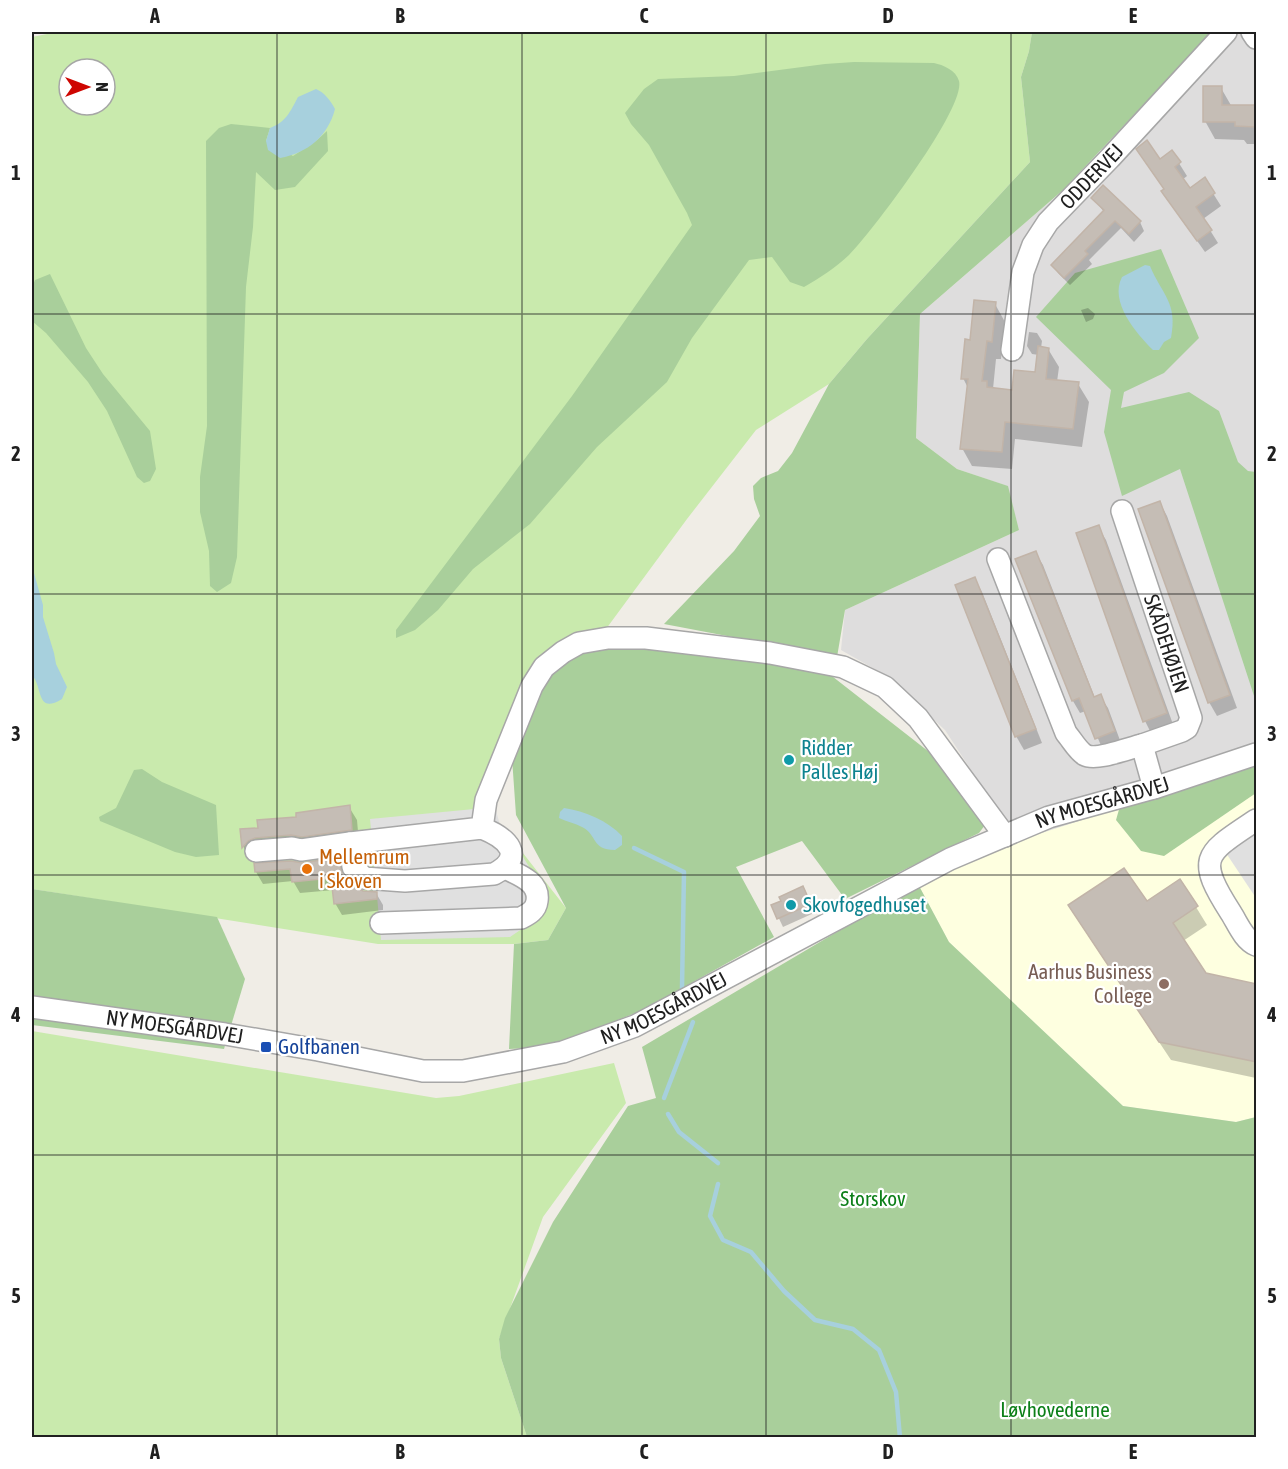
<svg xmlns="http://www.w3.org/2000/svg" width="1288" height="1469" font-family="'Asap Condensed',sans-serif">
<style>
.residential{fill:#dedddd}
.education{fill:#feffe0}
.grass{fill:#c9eaad;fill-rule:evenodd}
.forest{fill:#a9cf9b}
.parking{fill:#e0e0e0}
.water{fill:#a7d0dd}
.shadow{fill:#0003}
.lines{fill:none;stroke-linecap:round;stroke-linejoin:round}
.stream{stroke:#a7d0dd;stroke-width:4.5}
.building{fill:#c5bdb5;stroke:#c2b4a8;stroke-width:1.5}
.minor-casing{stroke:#a7a7a7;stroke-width:24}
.minor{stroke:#fff;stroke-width:21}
.grid{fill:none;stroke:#202020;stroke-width:1.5;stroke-opacity:0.55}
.culture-dot{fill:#0f9aa8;stroke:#fff;stroke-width:2}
.food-dot{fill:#e8710a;stroke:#fff;stroke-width:2}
.education-dot{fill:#8d6e63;stroke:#fff;stroke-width:2}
.transit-dot{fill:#1a4fb4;stroke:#fff;stroke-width:2}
.labels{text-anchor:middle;stroke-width:4.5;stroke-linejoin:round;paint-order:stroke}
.street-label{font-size:21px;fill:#202020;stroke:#fff}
.culture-label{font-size:21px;fill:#0d838f;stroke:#fff;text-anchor:start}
.food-label{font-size:21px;fill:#c56008;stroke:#fff;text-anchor:start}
.education-label{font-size:21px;fill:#785e54;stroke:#fff;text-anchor:end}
.transit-label{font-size:21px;fill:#164399;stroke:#fff;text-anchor:start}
.park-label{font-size:21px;fill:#0c7f18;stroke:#fff}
.neatline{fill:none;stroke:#202020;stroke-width:2}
.grid-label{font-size:20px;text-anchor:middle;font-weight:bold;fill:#202020}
</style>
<rect width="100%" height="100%" fill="#f0ede6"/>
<!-- residential -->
<polygon class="residential" points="1212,32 1256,32 1256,1117 1016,839 945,730 887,676 841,650 845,610 1019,530 1007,486 957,469 916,438 920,314 1063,190"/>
<!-- education -->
<polygon class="education" points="1256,764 1256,1117 1236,1122 1123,1106 949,942 918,884 986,851"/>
<!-- grass -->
<g class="grass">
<path d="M57 32H1032L1029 51 1021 77 1030 162 867 339 829 384 756 430 687 519 606 629 557 648 482 801 566 908 548 940 514 944H378L32 889V37ZM69 69H105V105H69Z"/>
<polygon points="32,1031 436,1098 459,1096 614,1063 626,1103 543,1217 499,1339 501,1358 527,1437 32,1437"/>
</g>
<!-- forest -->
<g class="forest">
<polygon points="1032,32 1212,32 1063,190 920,314 916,438 957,469 1008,486 1019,530 845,610 837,657 664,624 734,551 760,516 754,499 753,486 761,478 778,471 792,453 829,384 867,339 1030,162 1021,77 1029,51"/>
<path d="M854 62 934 63C943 65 956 70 959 81 966 108 871 233 849 255 835 268 820 278 804 287L790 282 772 257 749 260 692 338 667 382 597 447 530 524 473 569 438 610 415 630 396 638V630L572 396 692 225 687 213 649 145 631 124 625 113 644 89 658 79 734 76 825 64Z"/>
<polygon points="231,124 270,128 266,141 293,156 317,140 327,131 328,151 295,187 275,190 256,172 253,227 246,287 237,557 231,583 217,592 210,586 209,551 200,512 200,477 207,426 206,141 219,128"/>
<polygon points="1161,249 1199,338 1164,373 1124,392 1121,408 1189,392 1219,411 1238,462 1248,471 1256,472 1256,702 1180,469 1122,496 1104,432 1111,390 1036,317 1075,273"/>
<polygon points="50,274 86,348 103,374 150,431 156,469 150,481 144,483 137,477 107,411 88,382 46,333 32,321 32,288 35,280"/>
<polygon points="628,643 662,645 828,673 933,755 985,825 979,833 845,899 802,841 736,867 774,937 643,1010 550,1047 509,1049 514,944 548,940 566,908 516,815 512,758 530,713 553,672 584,651"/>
<polygon points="1256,760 1256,793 1164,856 1141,851 1116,820 1120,806"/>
<polygon points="142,769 162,782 216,805 219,855 196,857 175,852 100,821 99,817 116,808 134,770"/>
<polygon points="918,884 949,942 1123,1106 1236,1122 1256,1117 1256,1437 527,1437 501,1358 499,1339 505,1318 553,1222 628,1106 656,1098 642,1047"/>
<polygon points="32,889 217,917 245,979 224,1049 32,1025"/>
</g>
<!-- parking -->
<g class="parking">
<polygon points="495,807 500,825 515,844 541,886 538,918 510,937 381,940 370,819"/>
<polygon points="1256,828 1256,898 1224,850"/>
</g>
<!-- water -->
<g class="water">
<path d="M316 89C324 92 331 101 335 109 328 136 308 153 280 158L268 150 266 141 270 128C286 122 290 112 298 97Z"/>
<path d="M1145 265 1150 266C1162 295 1178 302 1171 338L1164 342 1159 350H1153C1136 333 1109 302 1122 277Z"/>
<path d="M32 566 43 605V617L54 653 56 664 67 687 62 699C36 715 43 687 32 675Z"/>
<path d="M564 808C585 811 608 821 622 836V845L615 850C591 850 598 835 582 827 575 823 567 822 559 818L560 812Z"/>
</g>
<!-- shadow -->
<g class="shadow">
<polygon points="1221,88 1232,107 1256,107 1256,144 1247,144 1244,140 1215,139 1205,121"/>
<polygon points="1138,149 1160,161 1172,152 1187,176 1182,180 1189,190 1204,179 1221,206 1203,219 1218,243 1205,252 1171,204 1165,190"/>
<polygon points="1093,198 1140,222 1144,231 1134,242 1121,228 1089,260 1092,264 1070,285 1058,273 1053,265 1104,212"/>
<polygon points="995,304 1005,322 1001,359 996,359 993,389 1014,391 1036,374 1039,355 1032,354 1027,346 1029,332 1037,333 1042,341 1041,348 1048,349 1059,367 1057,382 1078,384 1089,402 1082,447 1015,439 1012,469 972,466 962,448 968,388 963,378 971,341"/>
<polygon points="1088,308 1095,314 1093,319 1086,322 1081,310"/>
<polygon points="1160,503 1167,516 1237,708 1217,716 1209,702"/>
<polygon points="1098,527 1106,540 1174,727 1152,735 1145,721"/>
<polygon points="1035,552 1043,565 1095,698 1100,696 1108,708 1121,743 1103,750 1086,711 1080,713 1073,701 1017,560"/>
<polygon points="975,579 982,592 1042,743 1024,750 1016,736"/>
<polygon points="349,807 357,820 359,843 251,860 244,848 242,831 259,829 298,818"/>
<polygon points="338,859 345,871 346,880 350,887 363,892 376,893 383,905 383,910 342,915 335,903 334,890 300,893 293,881 263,884 256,872"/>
<polygon points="1180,881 1207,925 1183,941 1205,975 1256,985 1256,1078 1171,1060 1080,923 1146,903"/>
<polygon points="807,897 814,913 783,927 773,906"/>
</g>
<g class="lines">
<!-- stream -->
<g class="stream">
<polyline points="634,848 684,872 682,988"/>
<polyline points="664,1098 693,1022"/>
<polyline points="668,1114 679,1132 718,1163"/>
<polyline points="718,1184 710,1216 723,1240 751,1252 784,1291 815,1320 853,1329 879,1350 896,1392 900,1438"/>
</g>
</g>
<!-- building -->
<g class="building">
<polygon points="1203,86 1222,86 1222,105 1257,105 1257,127 1235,126 1235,122 1203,122"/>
<polygon points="1147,140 1160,159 1172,150 1181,162 1175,167 1190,188 1205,177 1215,193 1196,207 1212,230 1197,241 1161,191 1164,189 1136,149"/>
<polygon points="1103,185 1141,221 1129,234 1115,221 1085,251 1088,254 1064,278 1051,265 1104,210 1091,198"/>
<polygon points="974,300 996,302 992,342 987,341 982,381 987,381 987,387 1012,390 1014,370 1035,372 1038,346 1049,348 1046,379 1079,382 1073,429 1005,422 1002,452 960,449 968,379 961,379 965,339 970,340"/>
<polygon points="1160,501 1230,695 1208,703 1138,509"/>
<polygon points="1099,525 1167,713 1143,722 1076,533"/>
<polygon points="1036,551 1094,697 1101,694 1115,731 1095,739 1079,698 1072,701 1015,559"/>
<polygon points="975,577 1036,729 1015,737 955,585"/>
<polygon points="350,805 352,830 302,837 291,835 255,838 248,841 242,848 240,829 258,828 257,820 296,817 296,813"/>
<polygon points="339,857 341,869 348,880 348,886 353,885 363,891 377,892 377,899 334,904 331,878 292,882 290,869 255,872 254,863 291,861 302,863"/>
<polygon points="1124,868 1147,901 1180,879 1198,906 1173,923 1206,973 1257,984 1257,1062 1159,1042 1068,905"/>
<polygon points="803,886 811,904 777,919 771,905 781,901 779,897"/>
</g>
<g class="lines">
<!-- minor casing -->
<g class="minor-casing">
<g id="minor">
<polyline points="1252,32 1256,38"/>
<path id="s1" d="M1012 350 1023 272 1033 245 1048 222 1110 158 1226 32"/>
<path id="s2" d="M1122 511 1191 718 1187 728 1182 731 1142 745 1154 788"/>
<path d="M998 559 1066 733C1072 740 1078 751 1085 755 1096 761 1129 748 1142 745"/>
<path d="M1256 820C1205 854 1195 857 1231 913 1238 924 1244 940 1256 945"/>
<path d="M482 828C507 838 527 856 494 874L405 881 364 878 353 867 350 843 482 828 486 800 532 686 544 667 563 652 579 643 608 638H646L770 653 843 667 885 687 918 718 1005 836"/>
<polyline points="256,851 292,848 301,850 350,843"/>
<path d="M381 923 521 918C529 914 536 910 537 901 540 882 519 875 505 868"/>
<path id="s3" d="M32 1007 225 1034 318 1050 423 1071H463L563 1052 635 1026 950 859 1049 817 1154 788 1256 754"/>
</g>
</g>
<!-- minor -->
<use href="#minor" class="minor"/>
</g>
<!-- grid -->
<path class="grid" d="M277 32V1438M522 32V1438M766 32V1438M1011 32V1438M32 314H1256M32 594H1256M32 875H1256M32 1155H1256"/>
<!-- markers -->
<g class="culture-dot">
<circle cx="789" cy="760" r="6"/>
<circle cx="791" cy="905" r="6"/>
</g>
<circle class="food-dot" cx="307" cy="869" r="6"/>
<circle class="education-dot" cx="1164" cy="984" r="6"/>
<rect class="transit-dot" x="260" y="1041" width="12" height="12" rx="3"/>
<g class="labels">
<!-- street labels -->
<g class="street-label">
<text dy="7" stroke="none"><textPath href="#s1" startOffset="198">ODDERVEJ</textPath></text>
<text dy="7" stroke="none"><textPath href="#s2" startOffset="140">SKÅDEHØJEN</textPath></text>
<text dy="7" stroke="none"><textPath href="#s3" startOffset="1134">NY MOESGÅRDVEJ</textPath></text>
<text dy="7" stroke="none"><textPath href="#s3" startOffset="648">NY MOESGÅRDVEJ</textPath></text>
<text dy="7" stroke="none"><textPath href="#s3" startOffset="144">NY MOESGÅRDVEJ</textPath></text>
</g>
<!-- culture labels -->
<g class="culture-label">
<text x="801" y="755">Ridder<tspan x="801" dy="24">Palles Høj</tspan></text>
<text x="803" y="912">Skovfogedhuset</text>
</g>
<!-- food labels -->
<g class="food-label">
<text x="319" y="864">Mellemrum<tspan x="319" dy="24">i Skoven</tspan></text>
</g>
<!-- education labels -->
<g class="education-label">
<text x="1152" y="979">Aarhus Business<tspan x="1152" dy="24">College</tspan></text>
</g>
<!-- transit labels -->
<g class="transit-label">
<text x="278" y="1054">Golfbanen</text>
</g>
<!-- park labels -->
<g class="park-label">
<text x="873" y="1206">Storskov</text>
<text x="1055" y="1417">Løvhovederne</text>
</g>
</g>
<!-- border -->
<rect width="1288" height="1469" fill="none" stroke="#ffffff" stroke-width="66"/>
<!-- north arrow -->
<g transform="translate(87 87) rotate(90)"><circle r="28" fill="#ffffff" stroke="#a6a6a6" stroke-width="1.5"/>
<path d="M0-4.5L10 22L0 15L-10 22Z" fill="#ce0601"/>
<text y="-9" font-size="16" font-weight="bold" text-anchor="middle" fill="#202020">N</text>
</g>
<rect x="33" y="33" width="1222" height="1403" class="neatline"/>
<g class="grid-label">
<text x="155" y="23">A</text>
<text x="400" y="23">B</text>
<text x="644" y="23">C</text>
<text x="888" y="23">D</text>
<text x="1133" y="23">E</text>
<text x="16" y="180">1</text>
<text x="1272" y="180">1</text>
<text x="16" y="461">2</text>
<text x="1272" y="461">2</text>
<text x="16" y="741">3</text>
<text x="1272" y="741">3</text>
<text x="16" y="1022">4</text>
<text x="1272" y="1022">4</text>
<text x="16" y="1303">5</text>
<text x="1272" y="1303">5</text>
<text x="155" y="1459">A</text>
<text x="400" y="1459">B</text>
<text x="644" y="1459">C</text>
<text x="888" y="1459">D</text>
<text x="1133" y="1459">E</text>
</g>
</svg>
